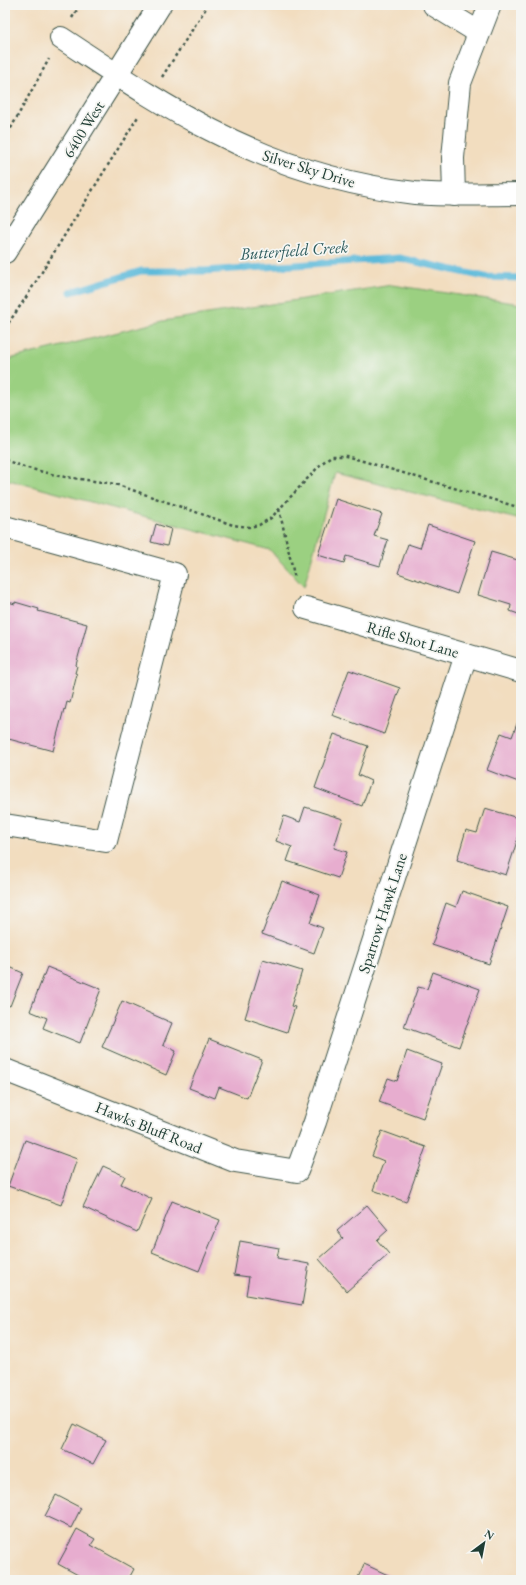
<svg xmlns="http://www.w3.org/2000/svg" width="526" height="1585" font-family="'EB Garamond',serif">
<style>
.green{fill:#9bd081;stroke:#5d865a}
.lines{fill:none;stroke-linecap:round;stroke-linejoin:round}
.stream{stroke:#5cbada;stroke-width:7}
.building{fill:#e7adcf}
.minor-casing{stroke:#3f5549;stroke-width:24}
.path{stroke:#3f5549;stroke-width:2.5;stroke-dasharray:3 3;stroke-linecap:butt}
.minor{stroke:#fff;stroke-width:22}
.labels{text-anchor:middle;stroke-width:3.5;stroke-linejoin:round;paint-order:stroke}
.street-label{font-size:16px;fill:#1f3d34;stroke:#f6f6f2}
.water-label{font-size:17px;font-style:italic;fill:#2e5c5e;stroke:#f6f6f2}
</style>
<rect width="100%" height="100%" fill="#f6f6f2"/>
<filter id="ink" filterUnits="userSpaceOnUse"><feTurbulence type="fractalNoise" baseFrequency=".025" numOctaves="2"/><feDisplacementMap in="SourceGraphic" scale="8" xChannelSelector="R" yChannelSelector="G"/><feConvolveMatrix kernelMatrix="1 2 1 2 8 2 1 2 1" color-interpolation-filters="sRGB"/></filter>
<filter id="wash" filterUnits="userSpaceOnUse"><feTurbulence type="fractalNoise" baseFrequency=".012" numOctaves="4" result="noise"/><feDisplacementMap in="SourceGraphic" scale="16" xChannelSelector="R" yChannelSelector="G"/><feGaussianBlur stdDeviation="0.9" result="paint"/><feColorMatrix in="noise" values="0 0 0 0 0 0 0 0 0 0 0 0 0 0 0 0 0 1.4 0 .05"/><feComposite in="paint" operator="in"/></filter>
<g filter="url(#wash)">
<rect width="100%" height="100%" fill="#f2ddbf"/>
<!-- green -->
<polygon class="green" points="392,285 521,304 521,520 335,473 304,587 270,550 5,479 5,360 163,321"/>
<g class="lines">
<!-- stream -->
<polyline class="stream" points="71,292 141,271 205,271 399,258 485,277 521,278"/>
</g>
<g id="blocks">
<!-- building -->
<g class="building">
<polygon points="336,499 382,514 374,536 388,540 380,566 346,556 344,563 318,555"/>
<polygon points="156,524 171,529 167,546 151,542"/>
<polygon points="428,525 475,541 457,594 398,573 408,544 420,548"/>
<polygon points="491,552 521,561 521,615 510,611 511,605 478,595"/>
<polygon points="5,601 15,604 15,602 39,609 38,611 87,624 76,665 77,666 75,673 77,674 70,703 67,702 65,710 64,709 53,751 5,738"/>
<polygon points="349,670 400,688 384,734 332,715"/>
<polygon points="521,713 521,783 487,770 501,733 512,737"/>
<polygon points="334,734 368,746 358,775 371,781 362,806 315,788"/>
<polygon points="305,807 343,819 334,848 347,852 338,878 287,861 292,847 276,841 284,816 300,822"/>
<polygon points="485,808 521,819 521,829 506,875 457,860 466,830 477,833"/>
<polygon points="282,881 320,895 310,923 323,928 314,953 262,934"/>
<polygon points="462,891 508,907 489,964 432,945 446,903 456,907"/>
<polygon points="263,959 302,971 291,1006 295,1007 287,1032 245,1018"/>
<polygon points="5,965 23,973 10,1006 5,1004"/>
<polygon points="47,967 101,989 80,1043 43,1028 47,1018 30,1011"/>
<polygon points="433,972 480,989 459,1047 404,1027 418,987 427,989"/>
<polygon points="122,1001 172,1023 163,1045 176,1051 166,1075 102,1047"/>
<polygon points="209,1039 262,1060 247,1098 219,1087 215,1098 189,1088"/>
<polygon points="407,1051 442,1064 423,1118 379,1102 388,1078 397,1081"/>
<polygon points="382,1131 426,1147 406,1202 373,1190 384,1161 372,1156"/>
<polygon points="25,1140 77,1159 61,1205 8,1186"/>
<polygon points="103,1166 125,1176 121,1184 152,1199 137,1232 83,1207"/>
<polygon points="172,1201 220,1220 199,1271 152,1252"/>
<polygon points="367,1205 388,1230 377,1240 389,1254 347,1291 319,1259 343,1238 337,1231"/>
<polygon points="240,1241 279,1248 277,1258 309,1264 302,1305 246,1295 249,1277 234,1275"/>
<polygon points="74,1424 106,1440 93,1464 62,1449"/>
<polygon points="56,1495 81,1508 71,1528 45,1516"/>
<polygon points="77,1529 95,1539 91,1545 134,1569 128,1580 87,1580 58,1564"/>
<polygon points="364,1564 399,1580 357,1580"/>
</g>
</g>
</g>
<g filter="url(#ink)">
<use href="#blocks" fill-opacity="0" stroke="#3f5549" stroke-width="1"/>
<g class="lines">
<!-- minor casing -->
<g class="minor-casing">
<g id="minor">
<polyline points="434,5 478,32"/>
<path d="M61 38C110 70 159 104 211 130 274 163 344 185 415 193 450 196 486 194 521 194"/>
<polyline points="454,195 453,158 460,83 490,5"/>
<polyline points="5,252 160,5"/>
<polyline points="5,527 175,574 106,841 5,825"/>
<polyline points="306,608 521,671"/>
<polyline points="5,1070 235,1161 297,1171 315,1122 466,655"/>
</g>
</g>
<!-- path -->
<g class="path">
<polyline points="72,18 80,5"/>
<polyline points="162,77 208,5"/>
<polyline points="5,139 49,59"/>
<polyline points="5,328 27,296 139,115"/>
<polyline points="5,460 24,467 59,476 115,484 233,525 249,527 259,525 271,518 321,464 331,456 346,456 521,508"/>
<polyline points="279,509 295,579"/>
</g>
<!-- minor -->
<use href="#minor" class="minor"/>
</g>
</g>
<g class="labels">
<!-- street labels -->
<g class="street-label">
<text transform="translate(83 129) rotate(-58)" y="6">6400 West</text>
<text transform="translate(309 168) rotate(17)" y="6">Silver Sky Drive</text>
<text transform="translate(413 639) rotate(16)" y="6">Rifle Shot Lane</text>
<text transform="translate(382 913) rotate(-72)" y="6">Sparrow Hawk Lane</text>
<text transform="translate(149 1127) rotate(22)" y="6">Hawks Bluff Road</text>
</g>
<!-- water labels -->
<g class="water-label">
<text transform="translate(294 250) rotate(-4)" y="6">Butterfield Creek</text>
</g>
</g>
<!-- margin -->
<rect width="526" height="1585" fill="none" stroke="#f6f6f2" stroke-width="20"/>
<!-- north arrow -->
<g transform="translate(484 1543) rotate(32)" stroke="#f6f6f2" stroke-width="3" paint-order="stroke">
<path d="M0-3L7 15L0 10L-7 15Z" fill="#1f3d34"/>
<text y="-6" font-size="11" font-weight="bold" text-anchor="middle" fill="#1f3d34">N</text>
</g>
</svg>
